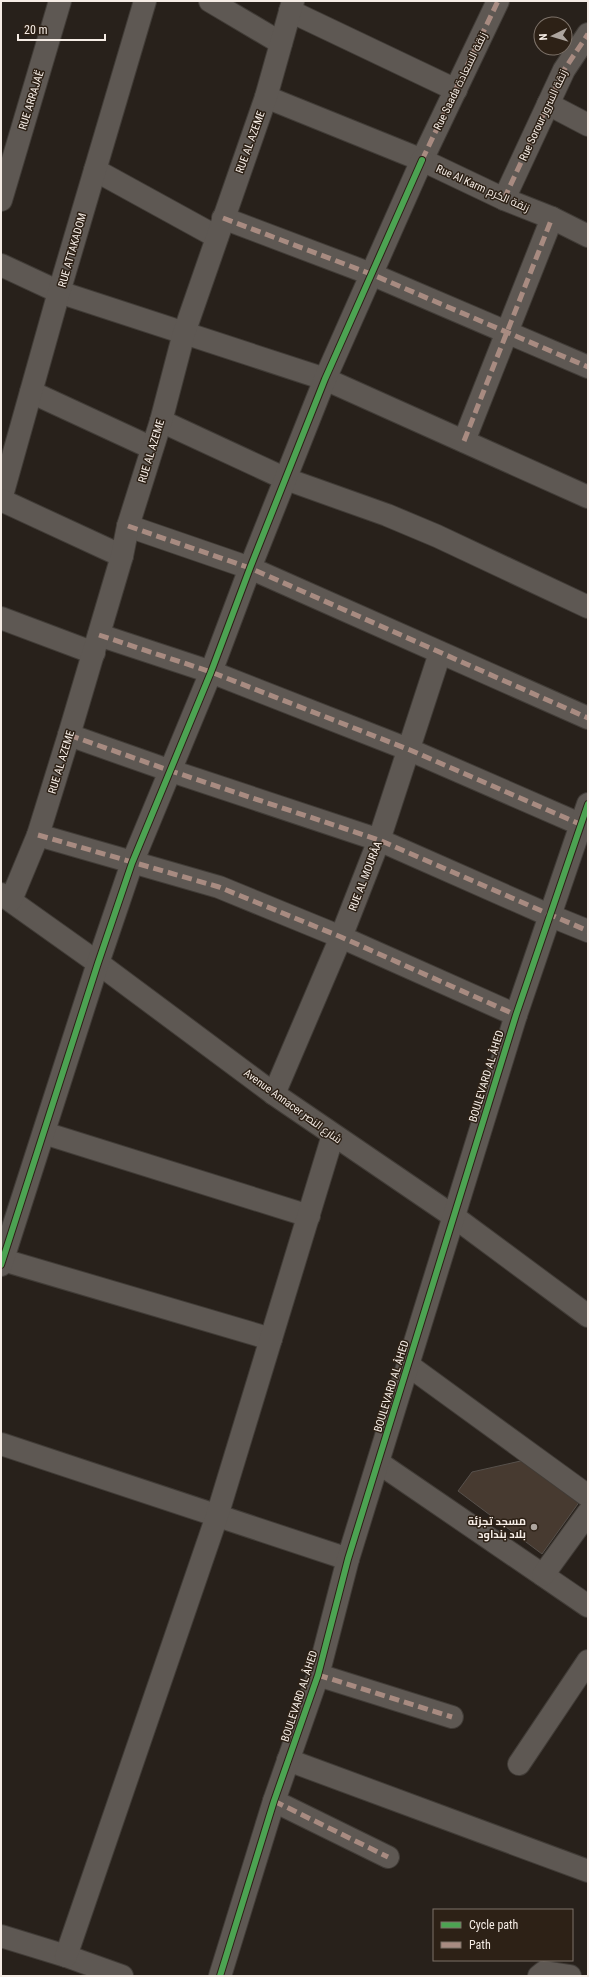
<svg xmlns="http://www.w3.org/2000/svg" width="589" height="1977" font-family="'Roboto Condensed',Cairo,sans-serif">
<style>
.building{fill:#473a30;stroke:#57514c}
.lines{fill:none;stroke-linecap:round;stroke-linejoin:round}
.pedestrian-casing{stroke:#413c37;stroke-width:24}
.minor-casing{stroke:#413c37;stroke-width:24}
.pedestrian{stroke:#5e5853;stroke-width:22}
.minor{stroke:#5e5853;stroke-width:22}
.quiet{stroke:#a88b81;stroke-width:5;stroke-dasharray:10 5;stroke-linecap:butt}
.cycleway-casing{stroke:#2d2116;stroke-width:8}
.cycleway{stroke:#4ca352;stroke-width:6}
.poi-dot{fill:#ada59e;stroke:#2d2116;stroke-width:1.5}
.labels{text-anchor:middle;stroke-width:3;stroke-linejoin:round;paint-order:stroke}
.street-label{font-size:11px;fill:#f5ece5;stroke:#2d2116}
.poi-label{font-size:11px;font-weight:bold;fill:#f5ece5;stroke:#2d2116;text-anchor:end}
</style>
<rect width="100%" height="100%" fill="#28211b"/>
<!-- building -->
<polygon class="building" points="525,1460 580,1501 542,1554 458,1491 472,1472"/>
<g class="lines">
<!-- pedestrian casing -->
<g class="pedestrian-casing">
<g id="pedestrian">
<polyline points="422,160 498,1"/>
<polyline points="504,199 564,70 588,34"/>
<polyline points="464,441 552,218"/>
<polyline points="551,916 588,931"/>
</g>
</g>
<!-- minor casing -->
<g class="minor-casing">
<g id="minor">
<polyline points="210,1 281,43"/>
<polyline points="290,11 456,90"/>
<polyline points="266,97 422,160 504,199 552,218 588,236"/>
<polyline points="548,104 588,125"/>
<polyline points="95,170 217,237"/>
<polyline points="1,200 60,1"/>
<polyline points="223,218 371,274 588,367"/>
<polyline points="1,265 59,292 325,379 588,497"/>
<polyline points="31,392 152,448"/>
<polyline points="161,421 286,479 387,515 437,536 588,607"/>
<polyline points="1,499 59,292 145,1"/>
<polyline points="1,500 122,556"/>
<polyline points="128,526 250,568 588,718"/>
<polyline points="1,618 94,653"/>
<polyline points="99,635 211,672 410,750 582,825"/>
<polyline points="69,735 171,771 379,840 551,916"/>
<polyline points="38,835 219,887 341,937 516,1015"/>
<polyline points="1,894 98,963 274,1094 453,1216 588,1316"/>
<polyline points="11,900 38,835 69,735 122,556 128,526 161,421 184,333 266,97 293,1"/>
<polyline points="274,1094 341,937 379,840 440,653"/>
<polyline points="44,1133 309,1216"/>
<polyline points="3,1260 271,1339"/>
<polyline points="1,1265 98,963 132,863 211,672 250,568 325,379 422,160"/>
<polyline points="408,1365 588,1496"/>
<polyline points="1,1444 348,1559"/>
<polyline points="379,1463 588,1606"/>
<polyline points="543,1575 588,1513"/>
<polyline points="318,1675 452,1717"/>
<polyline points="288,1760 588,1871"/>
<polyline points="519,1764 588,1661"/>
<polyline points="274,1801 388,1857"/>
<polyline points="1,1936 66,1956 122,1976"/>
<polyline points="66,1956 217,1516 333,1135"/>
<polyline points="220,1976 274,1801 318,1675 348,1559 516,1015 588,804"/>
<polyline points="539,1976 544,1972 570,1976"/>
</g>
</g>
<!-- pedestrian -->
<use href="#pedestrian" class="pedestrian"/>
<!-- minor -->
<use href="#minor" class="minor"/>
<!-- quiet -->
<g class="quiet">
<polyline points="422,160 498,1"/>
<polyline points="504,199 564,70 588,34"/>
<polyline points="223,218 371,274 588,367"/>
<polyline points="464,441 552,218"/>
<polyline points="128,526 250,568 588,718"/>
<polyline points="99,635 211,672 410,750 582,825"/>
<polyline points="69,735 171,771 379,840 588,931"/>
<polyline points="38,835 219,887 341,937 516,1015"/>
<polyline points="318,1675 452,1717"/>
<polyline points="274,1801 388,1857"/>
</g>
<!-- cycleway casing -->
<g class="cycleway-casing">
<g id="cycleway">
<polyline points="1,1265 98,963 132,863 211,672 250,568 325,379 422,160"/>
<polyline points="220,1976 274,1801 318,1675 348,1559 516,1015 588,804"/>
</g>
</g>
<!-- cycleway -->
<use href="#cycleway" class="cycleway"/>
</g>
<!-- markers -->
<circle class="poi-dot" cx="534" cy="1527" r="4"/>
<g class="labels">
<!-- street labels -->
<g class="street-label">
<text transform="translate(460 81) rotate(-64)" y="4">Rue Saada زنقة السعادة</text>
<text transform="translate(31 100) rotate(-73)" y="4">RUE ARRAJAË</text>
<text transform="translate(543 115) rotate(-65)" y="4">Rue Sorour زنقة السرور</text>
<text transform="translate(250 142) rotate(-70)" y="4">RUE AL AZEME</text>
<text transform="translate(483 188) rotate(24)" y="4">Rue Al Karm زنقة الكرم</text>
<text transform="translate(72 250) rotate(-74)" y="4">RUE ATTAKADOM</text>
<text transform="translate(151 451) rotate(-73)" y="4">RUE AL AZEME</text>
<text transform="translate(61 762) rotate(-73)" y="4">RUE AL AZEME</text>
<text transform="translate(365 876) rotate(-69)" y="4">RUE AL MOURÂA</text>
<text transform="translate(486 1076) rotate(-73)" y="4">BOULEVARD AL ÂHED</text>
<text transform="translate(293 1106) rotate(36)" y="4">Avenue Annacer شارع النصر</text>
<text transform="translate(391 1386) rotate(-73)" y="4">BOULEVARD AL ÂHED</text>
<text transform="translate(299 1696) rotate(-72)" y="4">BOULEVARD AL ÂHED</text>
</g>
<!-- poi labels -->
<g class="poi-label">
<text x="526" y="1525">مسجد تجزئة<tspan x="526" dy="13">بلاد بنداود</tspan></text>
</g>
</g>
<!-- border -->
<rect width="589" height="1977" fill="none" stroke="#f5ece5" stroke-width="4"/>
<!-- legend -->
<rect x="433" y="1909" width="140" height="52" fill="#2d2116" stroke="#7d7269"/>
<rect x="441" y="1922" width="20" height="6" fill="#4ca352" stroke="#7d7269"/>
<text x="469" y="1929" font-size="12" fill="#f5ece5">Cycle path</text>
<rect x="441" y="1942" width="20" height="6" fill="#a88b81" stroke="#7d7269"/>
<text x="469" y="1949" font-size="12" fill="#f5ece5">Path</text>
<!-- north arrow -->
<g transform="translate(553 36) rotate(265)"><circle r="19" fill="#2d2116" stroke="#7d7269"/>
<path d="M0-3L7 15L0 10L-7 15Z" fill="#ada59e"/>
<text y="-6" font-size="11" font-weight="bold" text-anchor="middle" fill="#f5ece5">N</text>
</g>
<!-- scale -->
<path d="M18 34v6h87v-6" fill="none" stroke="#f5ece5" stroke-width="2"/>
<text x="24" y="34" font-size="12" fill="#f5ece5" stroke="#2d2116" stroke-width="3" paint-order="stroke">20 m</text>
</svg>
